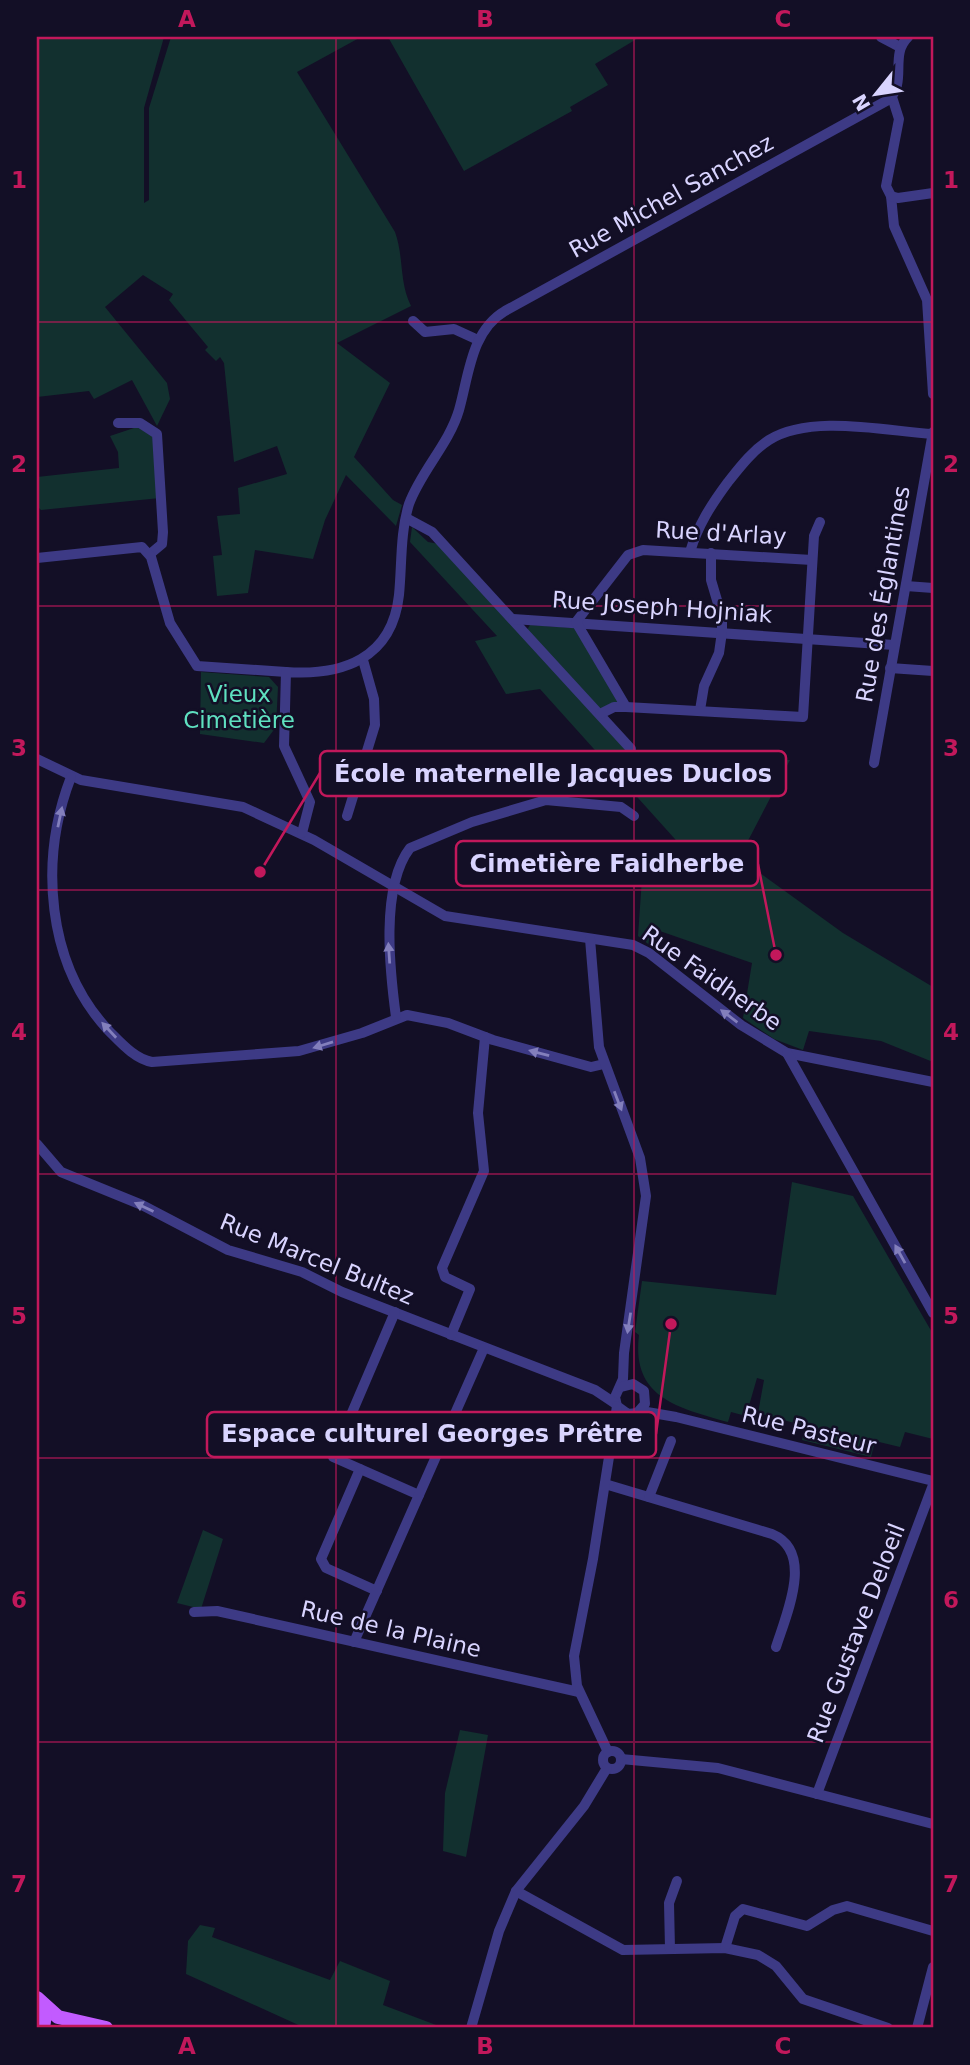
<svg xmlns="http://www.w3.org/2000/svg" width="970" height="2065" font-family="'DejaVu Sans',sans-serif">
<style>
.green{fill:#12302f}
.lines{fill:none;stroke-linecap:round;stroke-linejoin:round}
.minor{stroke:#3d3a85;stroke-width:10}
.major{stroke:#c25bff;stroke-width:14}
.oneway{fill:#837fbc}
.grid{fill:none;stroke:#c2185b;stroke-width:2;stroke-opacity:0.55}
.labels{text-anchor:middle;stroke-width:5;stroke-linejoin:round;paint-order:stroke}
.street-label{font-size:23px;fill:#d9d4ff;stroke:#130f26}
.park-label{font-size:23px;fill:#5fe0c0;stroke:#130f26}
.leader{fill:none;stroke:#c2185b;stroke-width:2.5}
.callout-dot{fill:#c2185b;stroke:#130f26;stroke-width:2.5}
.callout{fill:#130f26;stroke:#c2185b;stroke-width:2.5}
.callout-label{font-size:24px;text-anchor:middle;font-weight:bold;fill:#d9d4ff}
.neatline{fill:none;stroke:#c2185b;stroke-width:2.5}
.grid-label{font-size:23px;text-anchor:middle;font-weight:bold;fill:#c2185b}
</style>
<rect width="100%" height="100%" fill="#130f26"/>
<!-- green -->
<g class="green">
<path d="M37 37H164L144 108V203L149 200V108L171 37H361L297 72 395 232C404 257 399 282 411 306L337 343 390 383 354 457 393 500 402 505 396 526 346 475 325 520 313 559 255 550 248 593 217 596 213 556 222 555 217 516 240 514 238 488 287 474 277 446 234 462 224 363 220 357 216 361 205 350 208 347 169 300 173 294 143 275 105 307 167 383 170 399 157 426 132 380 94 399 89 391 37 397Z"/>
<polygon points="388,37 640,37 595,64 608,85 570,107 572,111 464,171"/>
<polygon points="137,427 154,437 160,498 41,510 37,506 37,477 119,468 118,452 110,436"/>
<polygon points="412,527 428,542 439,544 660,783 675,755 790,760 739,858 843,933 933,987 933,1062 881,1041 809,1031 803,1050 774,1039 743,1018 752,963 654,929 652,947 638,936 644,849 683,848 540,689 506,694 475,641 497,636 410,542"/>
<polygon points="530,625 575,628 620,704 601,710 527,630"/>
<polygon points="201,672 269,677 278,687 276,727 264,743 200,734"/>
<path d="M792 1182 853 1196 933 1334V1439L905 1432 900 1447 875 1441 871 1457 802 1440 805 1426 758 1413 764 1380 757 1378 746 1416 731 1412 728 1422C679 1408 631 1398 639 1335L635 1332 642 1281 776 1295Z"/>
<polygon points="203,1530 223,1539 201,1609 177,1603"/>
<polygon points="460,1730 488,1735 466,1857 443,1851 445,1793"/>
<polygon points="200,1925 215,1928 212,1937 330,1980 340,1961 390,1981 383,2005 444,2028 305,2028 186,1974 188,1941"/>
</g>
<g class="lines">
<!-- minor -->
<g class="minor">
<polyline points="881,37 900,47"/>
<polyline points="892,97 899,119 886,186 891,196 894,226 927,300 933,394"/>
<polyline points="891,196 898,198 933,193"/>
<polyline points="413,321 425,332 454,329 478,340"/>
<polyline points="118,423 140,423 157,434 163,532 162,544 150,554"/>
<polyline points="406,518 432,532 631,749"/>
<path d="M690 552C698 525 711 505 728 482 740 467 752 451 769 440 811 414 885 431 933 434"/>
<polyline points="37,558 142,547 151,557 170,623 197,666 286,672"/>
<polyline points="906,586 933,588"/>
<polyline points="513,619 894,645"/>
<polyline points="890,668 933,671"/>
<polyline points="626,707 576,622 628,555 643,550 812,560"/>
<polyline points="700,710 704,686 719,653 722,632 722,617 711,580 711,553"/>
<polyline points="600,714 614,707 626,707 803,717 814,536 820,522"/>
<polyline points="37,759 81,780 243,807 314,840 445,916 633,945 649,953 741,1025 787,1053 933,1082"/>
<polyline points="874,763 933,432"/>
<path d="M71 777C39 860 46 964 109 1031 121 1043 135 1059 152 1062L299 1051 362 1033 407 1015 448 1023 493 1040 591 1067 604 1064"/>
<polyline points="347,816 375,725 374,699 363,660"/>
<path d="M302 833 310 802 284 746 286 672C342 676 392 659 399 595 402 565 400 533 409 504 421 471 449 444 459 410 469 375 471 331 505 311L888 100C908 83 889 55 908 37"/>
<polyline points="590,939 599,1047 640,1158 646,1196 624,1353 623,1379 615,1397 617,1406 628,1414 647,1412 676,1417 933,1481"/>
<path d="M396 1017C390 972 380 887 410 848L472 822 546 800 621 807 634 816"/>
<polyline points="787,1053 933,1313"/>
<polyline points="37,1144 61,1172 142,1205 228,1250 302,1272 342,1292 595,1390 616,1404"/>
<polyline points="395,1312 333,1457 419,1495"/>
<polyline points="451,1335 470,1289 445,1277 442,1268 484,1171 478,1113 485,1037"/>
<polyline points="621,1387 633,1384 644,1391 645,1404 638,1412"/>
<polyline points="360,1469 321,1559 326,1568 377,1591"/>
<path d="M605 1484 772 1534C815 1552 786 1615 776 1647"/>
<polyline points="649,1497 671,1441"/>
<polyline points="194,1612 217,1611 579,1692"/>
<polyline points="354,1642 484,1348"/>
<circle cx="612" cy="1760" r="9"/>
<polyline points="608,1752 577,1686 574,1656 593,1559 617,1406"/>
<polyline points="621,1759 718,1768 933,1824"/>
<polyline points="817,1794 933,1485"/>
<polyline points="516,1891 623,1950 725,1948 758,1955 776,1966 803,1999 888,2028"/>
<polyline points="725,1948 735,1916 743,1909 807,1926 833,1910 847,1906 933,1931"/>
<polyline points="670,1949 669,1903 677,1881"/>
<polyline points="471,2028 499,1931 516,1891 584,1806 607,1768"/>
<polyline points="917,2028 933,1967"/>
</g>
<!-- major -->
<g class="major">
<polyline points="37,1998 58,2017 106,2028"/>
<polyline points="41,2004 45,2015 43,2028"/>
</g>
</g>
<!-- one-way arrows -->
<defs><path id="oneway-solid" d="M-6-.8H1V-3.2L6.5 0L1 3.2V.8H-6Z" transform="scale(1.75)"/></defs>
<g class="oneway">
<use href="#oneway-solid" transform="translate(60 817) rotate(-78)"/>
<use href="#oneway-solid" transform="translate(389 953) rotate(-94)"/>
<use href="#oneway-solid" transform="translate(729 1016) rotate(-143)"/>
<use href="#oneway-solid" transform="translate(109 1030) rotate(-133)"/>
<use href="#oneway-solid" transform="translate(323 1045) rotate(163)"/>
<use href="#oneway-solid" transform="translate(539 1053) rotate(-165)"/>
<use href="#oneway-solid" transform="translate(618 1101) rotate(69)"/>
<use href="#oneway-solid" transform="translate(144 1207) rotate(-155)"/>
<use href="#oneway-solid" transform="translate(900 1254) rotate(-119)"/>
<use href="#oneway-solid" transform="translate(629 1323) rotate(99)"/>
</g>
<!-- grid -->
<path class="grid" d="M336 37V2028M634 37V2028M37 322H933M37 606H933M37 890H933M37 1174H933M37 1458H933M37 1742H933"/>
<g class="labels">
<!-- street labels -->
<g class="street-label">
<text transform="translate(671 196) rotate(-29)" y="8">Rue Michel Sanchez</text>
<text transform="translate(721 533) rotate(3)" y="8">Rue d'Arlay</text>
<text transform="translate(883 594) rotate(-80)" y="8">Rue des Églantines</text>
<text transform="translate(662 607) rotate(4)" y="8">Rue Joseph Hojniak</text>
<text transform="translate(712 978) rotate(35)" y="8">Rue Faidherbe</text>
<text transform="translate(317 1259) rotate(22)" y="8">Rue Marcel Bultez</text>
<text transform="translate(809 1430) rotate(14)" y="8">Rue Pasteur</text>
<text transform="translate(391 1629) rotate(13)" y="8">Rue de la Plaine</text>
<text transform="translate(856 1633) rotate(-69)" y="8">Rue Gustave Deloeil</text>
</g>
<!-- park labels -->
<g class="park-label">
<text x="239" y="702">Vieux<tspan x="239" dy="26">Cimetière</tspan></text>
</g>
</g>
<!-- callouts -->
<path class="leader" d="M260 872L320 773M776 955L758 864M671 1324L656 1434"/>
<g class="callout-dot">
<circle cx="260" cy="872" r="7"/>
<circle cx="776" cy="955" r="7"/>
<circle cx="671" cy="1324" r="7"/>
</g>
<g class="callout">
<rect x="320" y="751" width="466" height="45" rx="7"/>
<rect x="456" y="841" width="302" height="45" rx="7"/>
<rect x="207" y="1412" width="449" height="45" rx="7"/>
</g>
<g class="callout-label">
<text x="553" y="782">École maternelle Jacques Duclos</text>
<text x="607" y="872">Cimetière Faidherbe</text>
<text x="432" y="1442">Espace culturel Georges Prêtre</text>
</g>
<!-- border -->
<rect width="970" height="2065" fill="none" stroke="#130f26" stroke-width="77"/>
<!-- north arrow -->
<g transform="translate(876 94) rotate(240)" stroke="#130f26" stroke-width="5" paint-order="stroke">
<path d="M0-5L12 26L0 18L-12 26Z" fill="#d9d4ff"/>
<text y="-10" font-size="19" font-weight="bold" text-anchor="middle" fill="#d9d4ff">N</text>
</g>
<rect x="38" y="38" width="894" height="1988" class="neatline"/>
<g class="grid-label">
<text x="187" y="27">A</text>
<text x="485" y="27">B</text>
<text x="783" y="27">C</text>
<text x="19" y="188">1</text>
<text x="951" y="188">1</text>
<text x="19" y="472">2</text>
<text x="951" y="472">2</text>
<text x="19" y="756">3</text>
<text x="951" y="756">3</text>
<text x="19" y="1040">4</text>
<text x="951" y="1040">4</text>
<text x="19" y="1324">5</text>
<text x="951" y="1324">5</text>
<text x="19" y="1608">6</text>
<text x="951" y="1608">6</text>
<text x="19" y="1892">7</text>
<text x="951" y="1892">7</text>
<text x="187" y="2054">A</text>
<text x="485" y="2054">B</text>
<text x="783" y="2054">C</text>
</g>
</svg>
